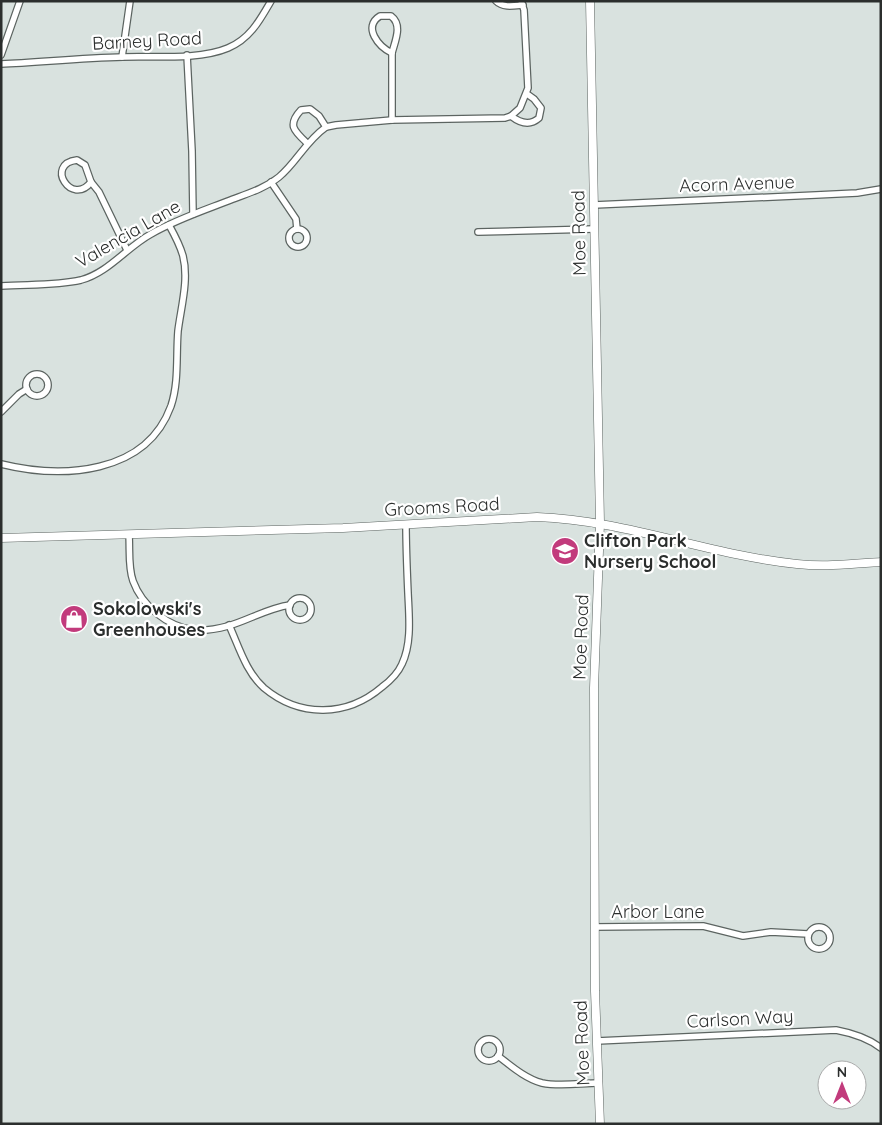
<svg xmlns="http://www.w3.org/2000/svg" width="882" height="1125" font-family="Quicksand,sans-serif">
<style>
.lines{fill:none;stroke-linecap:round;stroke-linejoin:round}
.minor-casing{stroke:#5c6461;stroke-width:8}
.tertiary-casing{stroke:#5c6461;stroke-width:9}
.minor{stroke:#fff;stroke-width:5.5}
.tertiary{stroke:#fff;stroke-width:8}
.labels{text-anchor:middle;stroke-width:4.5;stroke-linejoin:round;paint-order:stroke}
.street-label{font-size:18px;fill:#2b2e2d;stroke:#fff}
.poi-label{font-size:18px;font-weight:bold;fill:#2b2e2d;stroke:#fff;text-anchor:start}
</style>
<rect width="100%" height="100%" fill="#d9e2df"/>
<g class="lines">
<!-- minor casing -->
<g class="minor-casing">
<g id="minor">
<path d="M496 1C503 8 513 6 523 5"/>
<path d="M380 16H391C403 25 395 41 392 53 379 47 362 27 380 16Z"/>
<polyline points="1,55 20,1"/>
<polyline points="187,55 192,151 193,214"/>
<polyline points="122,57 130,1"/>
<path d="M1 64C42 62 82 58 123 57 154 56 200 60 228 48 250 39 260 20 271 1"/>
<polyline points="511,116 520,108 528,88 524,10 521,1"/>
<polyline points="392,120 392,53"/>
<path d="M307 143C294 131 287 125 301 110L310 109 319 116 326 127 336 125 392 120 505 118 511 116C520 123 530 126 539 118L541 108 534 99 527 94"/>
<path d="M77 160 85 165 91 182C72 207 44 164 77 160Z"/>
<polyline points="91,182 99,192 127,250"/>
<polyline points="271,182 296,219 297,229"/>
<polyline points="594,205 816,195 857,193 881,189"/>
<circle cx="298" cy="238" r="9"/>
<polyline points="478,232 594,229"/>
<path d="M1 286C27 284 55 286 81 280 108 273 127 247 151 234 175 220 202 211 228 201 246 194 264 189 279 177 297 162 305 142 326 127"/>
<circle cx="37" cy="385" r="11"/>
<polyline points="1,412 19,394 27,389"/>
<path d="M1 464C62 479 146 475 171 406 179 382 176 356 178 331 181 307 189 280 183 256 180 245 174 234 169 225"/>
<path d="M129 535C130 550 128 567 133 581 142 606 168 627 194 630 205 631 217 629 228 626 249 620 268 608 290 605"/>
<circle cx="300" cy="609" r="11"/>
<path d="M229 625C239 647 246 672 264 688 300 718 347 717 382 687 390 681 398 673 402 664 412 643 409 616 408 593 407 570 406 547 406 524"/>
<circle cx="819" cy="938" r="11"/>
<polyline points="595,927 703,926 743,936 771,932 808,934"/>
<circle cx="489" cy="1050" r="11"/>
<path d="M597 1041 836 1030C852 1033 868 1038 881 1048"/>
<path d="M498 1056C511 1066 526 1079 542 1083 560 1087 581 1083 599 1083"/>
</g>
</g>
<!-- tertiary casing -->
<g class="tertiary-casing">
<g id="tertiary">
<polyline points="590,1 600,523 594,688 595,991 600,1124"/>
<path d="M1 538 343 528 537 517C625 520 709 555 797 564 824 567 853 564 881 562"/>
</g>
</g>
<!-- minor -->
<use href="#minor" class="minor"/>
<!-- tertiary -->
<use href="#tertiary" class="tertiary"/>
</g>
<!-- icons -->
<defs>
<g id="school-disc" transform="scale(1.4375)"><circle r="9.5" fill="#c23b7c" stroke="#fff"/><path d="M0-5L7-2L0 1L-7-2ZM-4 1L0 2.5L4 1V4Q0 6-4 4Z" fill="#fff"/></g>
<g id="shop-disc" transform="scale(1.4375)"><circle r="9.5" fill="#c23b7c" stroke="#fff"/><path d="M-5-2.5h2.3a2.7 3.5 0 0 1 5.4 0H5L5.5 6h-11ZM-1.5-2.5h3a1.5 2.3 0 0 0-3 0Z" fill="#fff"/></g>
</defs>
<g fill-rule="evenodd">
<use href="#school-disc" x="565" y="551"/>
<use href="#shop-disc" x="74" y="619"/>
</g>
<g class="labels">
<!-- street labels -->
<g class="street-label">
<text transform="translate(147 41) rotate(-3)" y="6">Barney Road</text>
<text transform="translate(737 184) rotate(-2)" y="6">Acorn Avenue</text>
<text transform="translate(579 233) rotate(-91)" y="6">Moe Road</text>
<text transform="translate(128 234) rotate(-30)" y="6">Valencia Lane</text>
<text transform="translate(442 507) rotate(-3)" y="6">Grooms Road</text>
<text transform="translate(581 637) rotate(-88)" y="6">Moe Road</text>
<text x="658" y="918">Arbor Lane</text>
<text transform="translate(740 1019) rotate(-3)" y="6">Carlson Way</text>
<text transform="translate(582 1043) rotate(-92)" y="6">Moe Road</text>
</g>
<!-- poi labels -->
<g class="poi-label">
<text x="584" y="547">Clifton Park<tspan x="584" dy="21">Nursery School</tspan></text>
<text x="93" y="615">Sokolowski's<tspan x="93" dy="21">Greenhouses</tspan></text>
</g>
</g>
<!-- border -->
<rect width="882" height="1125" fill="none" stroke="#2b2e2d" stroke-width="5"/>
<!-- north arrow -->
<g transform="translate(842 1085)"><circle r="24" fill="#ffffff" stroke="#aaabab"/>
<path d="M0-4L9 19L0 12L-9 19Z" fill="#c23b7c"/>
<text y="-8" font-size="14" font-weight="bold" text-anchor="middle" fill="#2b2e2d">N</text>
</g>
</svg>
